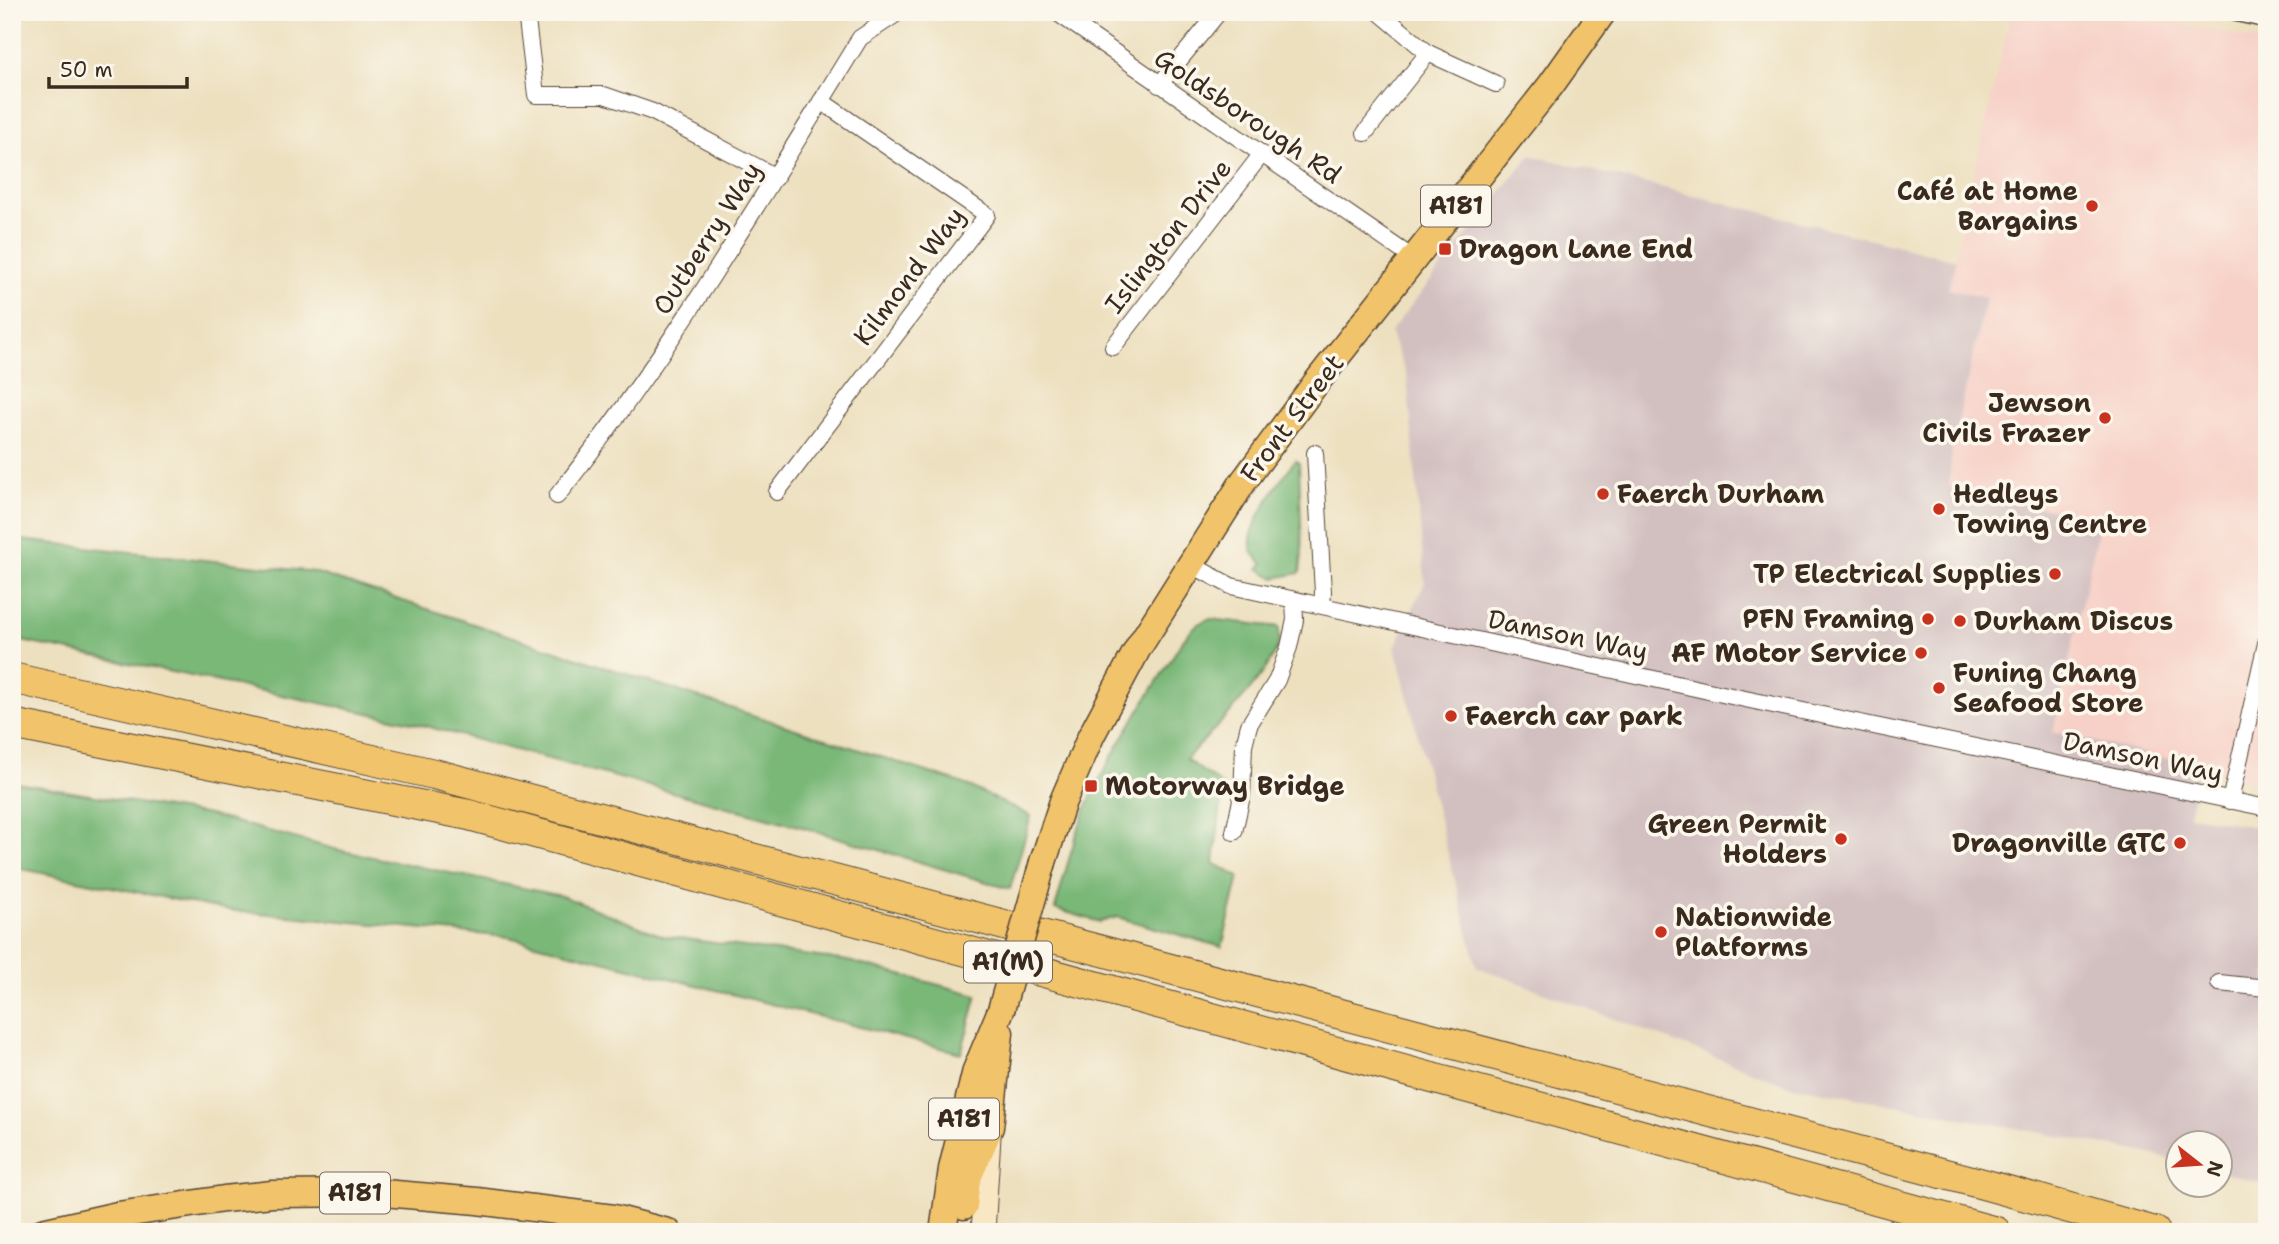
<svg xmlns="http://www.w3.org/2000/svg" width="2279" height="1244" font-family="'Shantell Sans',sans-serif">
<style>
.built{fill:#f7d1c7}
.industrial{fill:#d2bfc0}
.forest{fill:#7ab878;stroke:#5a714b;stroke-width:2}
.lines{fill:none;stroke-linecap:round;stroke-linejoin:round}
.minor-casing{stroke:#564536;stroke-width:18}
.tertiary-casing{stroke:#564536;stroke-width:22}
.secondary-casing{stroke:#564536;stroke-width:25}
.primary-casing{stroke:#564536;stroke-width:29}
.motorway-casing{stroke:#564536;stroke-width:32}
.minor{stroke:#fff;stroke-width:16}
.tertiary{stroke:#fff;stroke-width:19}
.secondary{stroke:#f9e7c3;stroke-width:23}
.primary{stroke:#f1c36a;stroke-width:26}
.motorway{stroke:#f1c36a;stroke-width:30}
.primary-bridge-casing{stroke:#564536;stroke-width:29;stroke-linecap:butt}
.primary-bridge{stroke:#f1c36a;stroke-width:26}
.poi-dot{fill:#c8321e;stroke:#fbf7ec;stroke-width:2.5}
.labels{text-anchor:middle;stroke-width:7;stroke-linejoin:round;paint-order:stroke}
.shield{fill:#fbf7ec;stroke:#75685c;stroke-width:2}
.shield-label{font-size:24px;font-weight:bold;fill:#3b2a1e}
.street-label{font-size:26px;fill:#3b2a1e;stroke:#fbf7ec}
.poi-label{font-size:26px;font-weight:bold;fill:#3b2a1e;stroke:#fbf7ec;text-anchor:start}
</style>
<rect width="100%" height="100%" fill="#fbf7ec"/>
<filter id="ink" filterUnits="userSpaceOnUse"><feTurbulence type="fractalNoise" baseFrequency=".0143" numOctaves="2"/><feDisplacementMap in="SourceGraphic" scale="14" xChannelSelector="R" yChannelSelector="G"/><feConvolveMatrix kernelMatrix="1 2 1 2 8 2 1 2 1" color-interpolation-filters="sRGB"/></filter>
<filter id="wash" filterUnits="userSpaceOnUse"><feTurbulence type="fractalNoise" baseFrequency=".00686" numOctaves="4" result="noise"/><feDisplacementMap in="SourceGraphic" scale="28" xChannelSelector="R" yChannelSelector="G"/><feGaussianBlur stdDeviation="1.57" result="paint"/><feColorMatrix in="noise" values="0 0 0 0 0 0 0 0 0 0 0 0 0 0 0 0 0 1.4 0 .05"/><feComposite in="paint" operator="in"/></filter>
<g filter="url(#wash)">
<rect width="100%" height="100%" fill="#ede0bf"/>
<!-- built -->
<polygon class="built" points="2011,12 2125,12 2267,42 2267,787 2199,766 2053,732 2099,522 1949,486 1952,448 1986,298 1948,289"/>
<!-- industrial -->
<polygon class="industrial" points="1530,155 1956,260 1948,289 1986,298 1952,448 1949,486 2100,521 2053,732 2199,766 2189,815 2267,829 2267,1184 2220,1172 2220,1142 2178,1142 2177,1161 2142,1152 1788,1085 1477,967 1395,647 1425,582 1407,377 1390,332"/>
<!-- forest -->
<g class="forest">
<path d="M1295 460 1299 463 1302 554 1300 573 1275 578 1259 569 1263 564C1259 560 1254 556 1252 551 1243 529 1283 478 1295 460Z"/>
<polygon points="12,539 314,572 964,784 1031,816 1010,889 802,827 407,721 12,639"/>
<path d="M1210 619 1279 627C1279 632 1280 639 1279 643 1268 678 1212 731 1186 759L1223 786 1214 863 1239 877 1222 947 1117 917 1100 922 1055 909C1066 871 1075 832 1091 797 1117 742 1152 691 1183 640 1191 630 1197 622 1210 619Z"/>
<polygon points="12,782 209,815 338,850 562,896 663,936 848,961 977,995 961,1053 509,937 226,910 12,867"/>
</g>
</g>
<g filter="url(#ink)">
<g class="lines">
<!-- minor casing -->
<g class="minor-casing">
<g id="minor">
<polyline points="526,12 536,95 604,95 653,112 776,177"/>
<polyline points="1056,12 1414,259"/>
<polyline points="1428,53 1496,84"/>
<polyline points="1159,85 1219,12"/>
<polyline points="1365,133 1428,53 1379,12"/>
<polyline points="1113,347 1261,155"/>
<polyline points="1315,453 1323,592 1322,605"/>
<polyline points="777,492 987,215 821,101"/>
<path d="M557 496C671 352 764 194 860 38L899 12"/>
<polyline points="1190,564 1231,586 1745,699 2267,808"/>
<polyline points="2230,801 2267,639"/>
<polyline points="1234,832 1242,796 1244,745 1249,725 1277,680 1289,647 1295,620 1294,600"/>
<polyline points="2219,983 2267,988"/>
</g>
</g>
<!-- tertiary casing -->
<g class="tertiary-casing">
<polyline id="tertiary" points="2239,12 2267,18"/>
</g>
<!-- secondary casing -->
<g class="secondary-casing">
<polyline id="secondary" points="983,1232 989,1137"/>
</g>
<!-- primary casing -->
<g class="primary-casing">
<g id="primary">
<polyline points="1043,862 1063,801 1091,736 1138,648 1243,482 1316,383 1551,85 1603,12"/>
<polyline points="964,1206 967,1180 990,1127 1000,1033"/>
<polyline points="42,1232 118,1215 224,1199 272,1194 384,1193 477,1201 614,1218 668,1232"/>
<polyline points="943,1232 952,1169 976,1070 1001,1010"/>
</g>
</g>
<!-- motorway casing -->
<g class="motorway-casing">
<g id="motorway">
<polyline points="12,678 434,774 1983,1184 2155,1232"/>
<polyline points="12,724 469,815 1996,1232"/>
</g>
</g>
<!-- minor -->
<use href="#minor" class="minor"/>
<!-- tertiary -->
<use href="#tertiary" class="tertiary"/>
<!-- secondary -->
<use href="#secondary" class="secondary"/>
<!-- primary -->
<use href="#primary" class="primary"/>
<!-- motorway -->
<use href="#motorway" class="motorway"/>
<!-- primary-bridge casing -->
<g class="primary-bridge-casing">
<polyline id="primary-bridge" points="1001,1010 1043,862"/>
</g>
<!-- primary-bridge -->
<use href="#primary-bridge" class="primary-bridge"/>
</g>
</g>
<!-- markers -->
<g class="poi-dot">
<circle cx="2092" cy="206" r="7"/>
<rect x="1438" y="242" width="14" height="14" rx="3.5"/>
<circle cx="2105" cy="418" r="7"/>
<circle cx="1603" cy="494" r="7"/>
<circle cx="1939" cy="509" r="7"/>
<circle cx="2055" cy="574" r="7"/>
<circle cx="1928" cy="619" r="7"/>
<circle cx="1960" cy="621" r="7"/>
<circle cx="1921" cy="653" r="7"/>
<circle cx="1939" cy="688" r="7"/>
<circle cx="1451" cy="716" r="7"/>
<rect x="1084" y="779" width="14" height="14" rx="3.5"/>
<circle cx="1841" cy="839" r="7"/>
<circle cx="2180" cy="843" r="7"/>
<circle cx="1661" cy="932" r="7"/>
</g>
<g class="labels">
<!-- shield labels -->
<g class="shield">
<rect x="1421" y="185.5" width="70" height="41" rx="5"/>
<rect x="964" y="941.5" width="88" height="41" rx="5"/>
<rect x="929" y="1098.5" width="70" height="41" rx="5"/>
<rect x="320" y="1172.5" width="70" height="41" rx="5"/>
</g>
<g class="shield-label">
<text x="1456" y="214">A181</text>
<text x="1008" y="970">A1(M)</text>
<text x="964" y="1127">A181</text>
<text x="355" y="1201">A181</text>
</g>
<!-- street labels -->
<g class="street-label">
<text transform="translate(1248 116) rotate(34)" y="9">Goldsborough Rd</text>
<text transform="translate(1168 236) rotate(-52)" y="9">Islington Drive</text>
<text transform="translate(707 238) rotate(-57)" y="9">Outberry Way</text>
<text transform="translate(909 276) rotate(-53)" y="9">Kilmond Way</text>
<text transform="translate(1292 418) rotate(-53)" y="9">Front Street</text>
<text transform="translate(1568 635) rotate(12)" y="9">Damson Way</text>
<text transform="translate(2143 757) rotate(12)" y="9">Damson Way</text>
</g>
<!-- poi labels -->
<g class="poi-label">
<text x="2078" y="200" text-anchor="end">Café at Home<tspan x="2078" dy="30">Bargains</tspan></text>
<text x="1459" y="258">Dragon Lane End</text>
<text x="2091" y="412" text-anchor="end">Jewson<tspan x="2091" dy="30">Civils Frazer</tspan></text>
<text x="1617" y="503">Faerch Durham</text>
<text x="1953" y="503">Hedleys<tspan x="1953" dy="30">Towing Centre</tspan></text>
<text x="2041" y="583" text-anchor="end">TP Electrical Supplies</text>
<text x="1914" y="628" text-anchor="end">PFN Framing</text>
<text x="1974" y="630">Durham Discus</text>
<text x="1907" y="662" text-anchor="end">AF Motor Service</text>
<text x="1953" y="682">Funing Chang<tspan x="1953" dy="30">Seafood Store</tspan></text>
<text x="1465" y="725">Faerch car park</text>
<text x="1105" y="795">Motorway Bridge</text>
<text x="1827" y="833" text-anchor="end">Green Permit<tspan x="1827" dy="30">Holders</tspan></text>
<text x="2166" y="852" text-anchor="end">Dragonville GTC</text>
<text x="1675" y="926">Nationwide<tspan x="1675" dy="30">Platforms</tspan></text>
</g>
</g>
<!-- margin -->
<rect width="2279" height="1244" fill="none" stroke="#fbf7ec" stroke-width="42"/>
<!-- north arrow -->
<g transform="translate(2199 1164) rotate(107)"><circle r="33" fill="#fbf7ec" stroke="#aea59a" stroke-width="2"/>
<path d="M0-5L12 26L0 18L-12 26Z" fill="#c8321e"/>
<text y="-10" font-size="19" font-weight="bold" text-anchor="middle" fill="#3b2a1e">N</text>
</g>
<!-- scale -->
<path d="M49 77v10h138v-10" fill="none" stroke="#3b2a1e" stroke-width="3.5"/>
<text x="60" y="77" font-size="21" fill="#3b2a1e" stroke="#fbf7ec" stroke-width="5" paint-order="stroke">50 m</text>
</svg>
